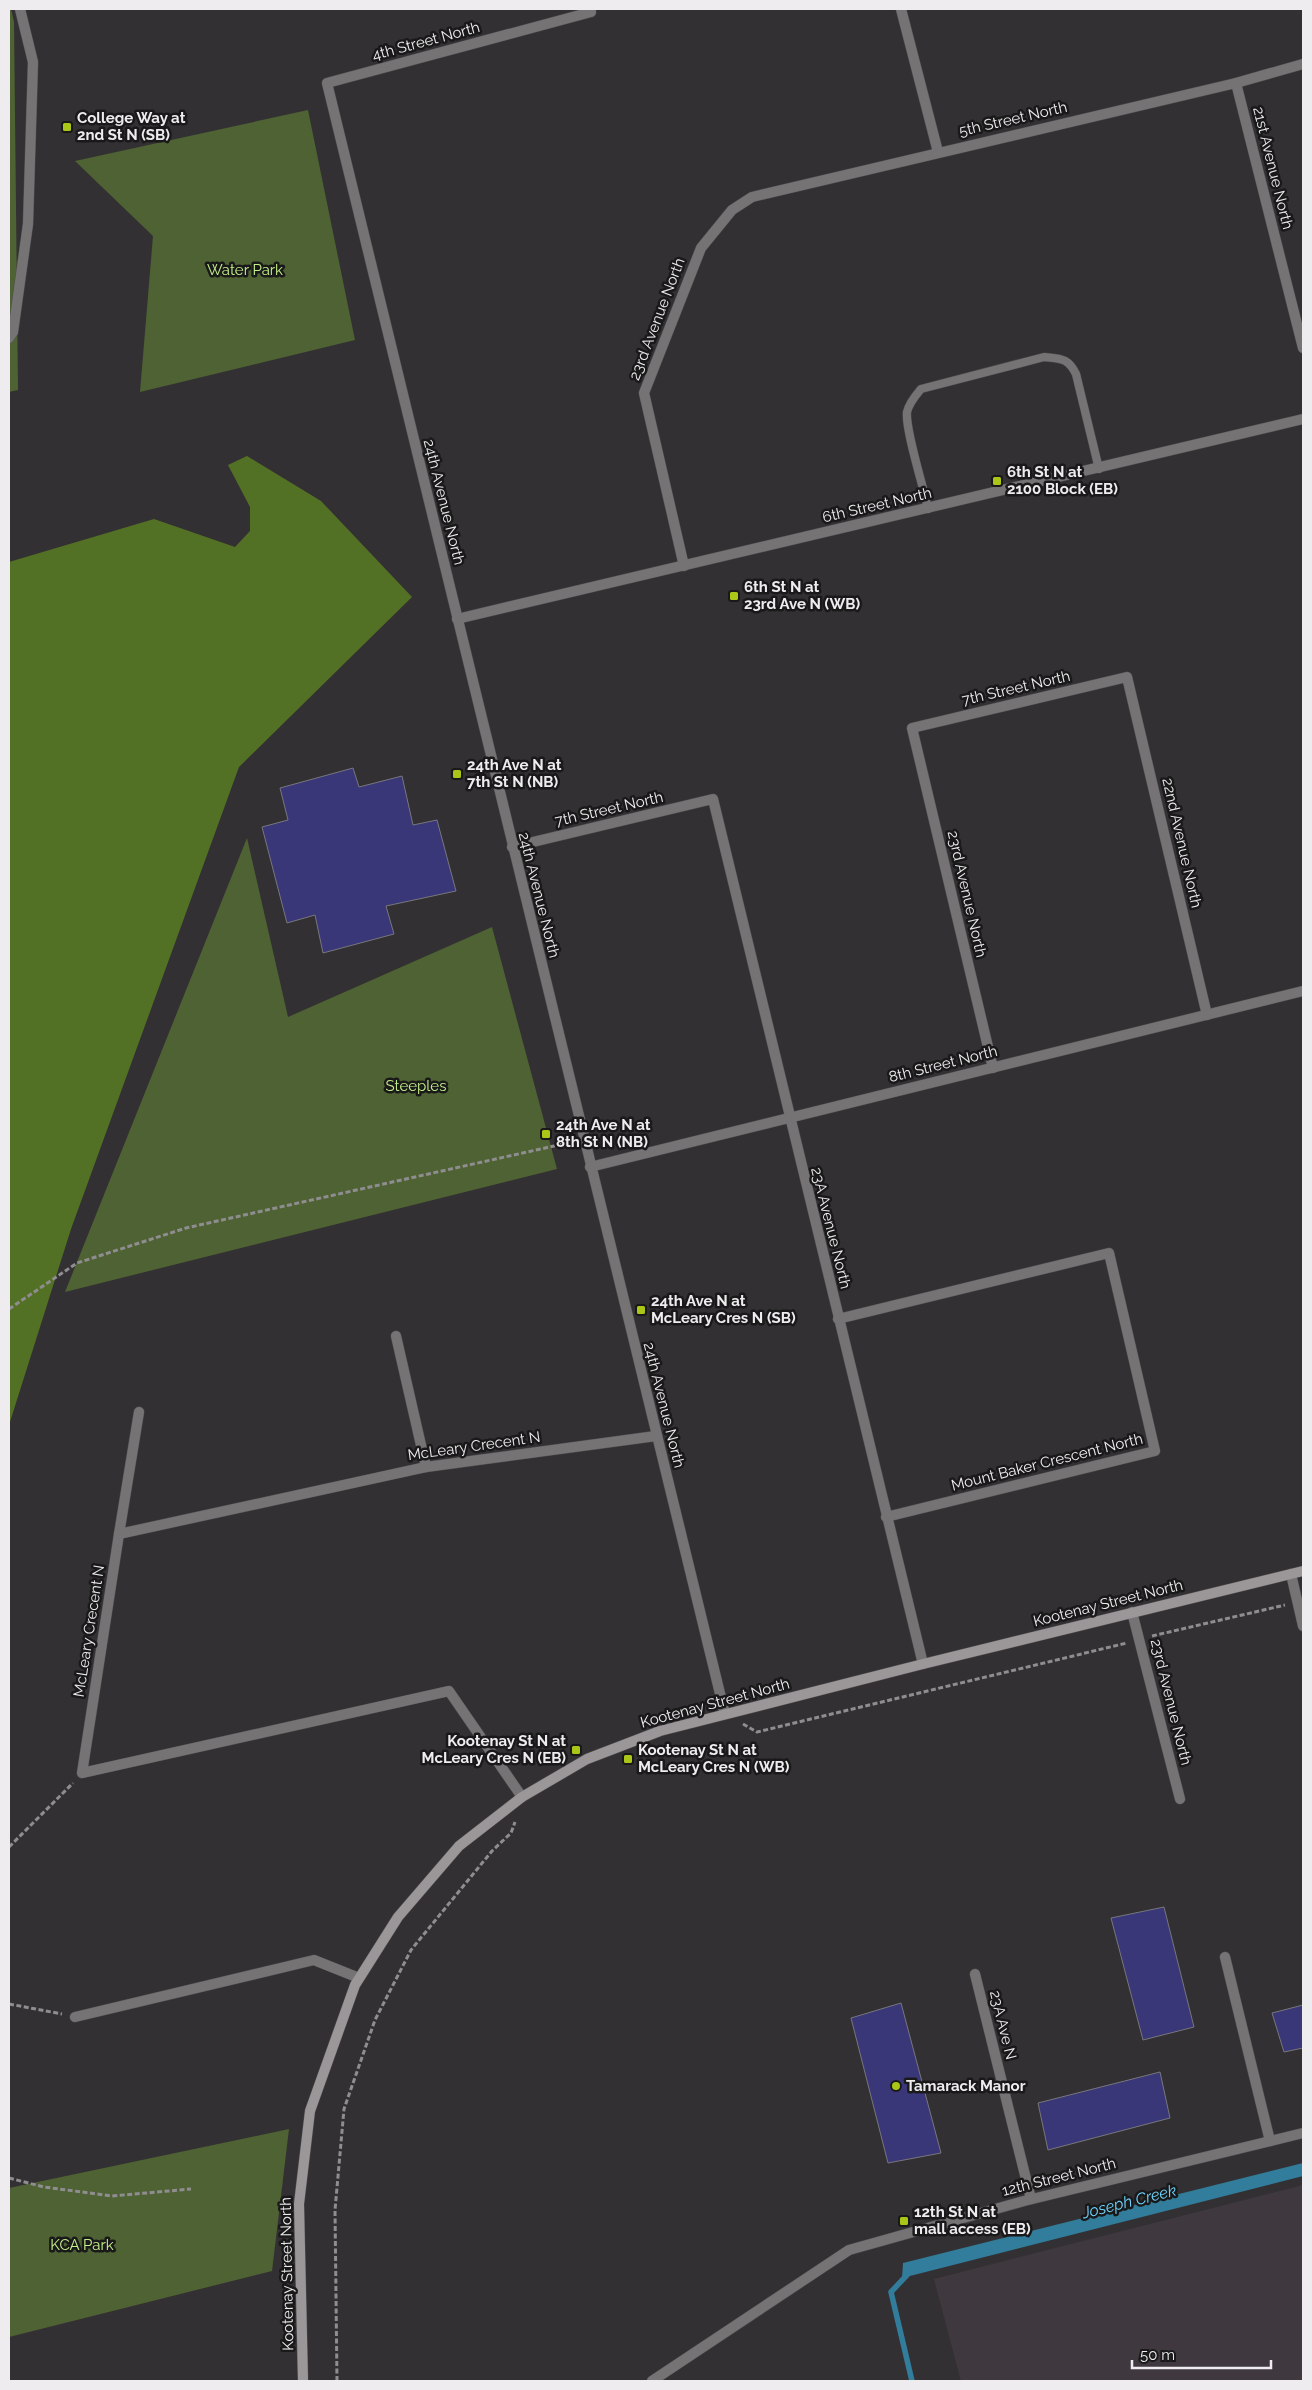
<svg xmlns="http://www.w3.org/2000/svg" width="1312" height="2390" font-family="Raleway,sans-serif">
<style>
.built{fill:#40383f}
.green{fill:#4e6233}
.forest{fill:#537125}
.water{fill:#317d9b}
.lines{fill:none;stroke-linecap:round;stroke-linejoin:round}
.stream{stroke:#317d9b;stroke-width:5.5}
.building{fill:#3a3778;stroke:#77777c}
.lane-casing{stroke:#514e51;stroke-width:9}
.street-casing{stroke:#514e51;stroke-width:11}
.secondary-casing{stroke:#514e51;stroke-width:11}
.path{stroke:#8f8d8f;stroke-width:3;stroke-dasharray:5 2.5;stroke-linecap:butt}
.lane{stroke:#757374;stroke-width:8}
.street{stroke:#757374;stroke-width:10}
.secondary{stroke:#9b9799;stroke-width:10}
.poi-dot{fill:#aac718;stroke:#1a191a;stroke-width:2}
.labels{text-anchor:middle;stroke-width:5;stroke-linejoin:round;paint-order:stroke}
.street-label{font-size:15px;fill:#eeecee;stroke:#1a191a}
.poi-label{font-size:15px;font-weight:bold;fill:#eeecee;stroke:#1a191a;text-anchor:start}
.park-label{font-size:15px;fill:#c5f18a;stroke:#1a191a}
.water-label{font-size:16px;font-style:italic;fill:#6fd4fd;stroke:#1a191a}
</style>
<rect width="100%" height="100%" fill="#333033"/>
<!-- built -->
<polygon class="built" points="1303,2185 1303,2381 961,2381 934,2279"/>
<!-- green -->
<g class="green">
<polygon points="9,9 11,9 14,22 18,390 9,392"/>
<polygon points="308,110 355,340 140,392 153,236 75,161"/>
<polygon points="247,838 288,1017 492,927 557,1169 65,1292"/>
<polygon points="289,2129 272,2271 9,2337 9,2188"/>
</g>
<!-- forest -->
<polygon class="forest" points="247,456 321,501 412,597 239,767 71,1229 9,1425 9,562 154,519 235,547 250,531 250,507 228,465"/>
<!-- water -->
<polygon class="water" points="1303,2163 1303,2176 902,2278 903,2263"/>
<g class="lines">
<!-- stream -->
<polyline class="stream" points="907,2275 891,2292 912,2381"/>
</g>
<!-- building -->
<g class="building">
<polygon points="353,768 359,787 402,776 413,825 437,820 456,891 386,906 394,934 323,953 315,915 287,923 262,827 288,820 280,788"/>
<polygon points="1164,1907 1194,2027 1143,2040 1111,1918"/>
<polygon points="901,2003 941,2153 888,2163 851,2018"/>
<polygon points="1303,2005 1303,2048 1284,2052 1272,2013"/>
<polygon points="1160,2072 1170,2118 1048,2150 1038,2103"/>
</g>
<g class="lines">
<!-- lane casing -->
<g class="lane-casing">
<path id="lane" d="M928 509C924 488 905 430 907 412 909 403 916 395 921 389L1044 357C1062 359 1068 358 1076 374L1099 469"/>
</g>
<!-- street casing -->
<g class="street-casing">
<g id="street">
<polyline points="590,9 591,12 327,83 725,1714"/>
<polyline points="901,9 938,152"/>
<polyline points="1236,83 1303,348"/>
<polyline points="9,338 13,332 28,224 33,62 20,9"/>
<polyline points="684,566 644,393 701,248 732,210 752,197 1236,83 1303,64"/>
<polyline points="457,619 1303,419"/>
<polyline points="512,847 713,799 923,1664"/>
<polyline points="993,1068 912,728 1127,677 1207,1015"/>
<polyline points="590,1167 1303,991"/>
<polyline points="838,1319 1109,1253 1155,1451 886,1517"/>
<polyline points="396,1336 426,1467"/>
<polyline points="119,1534 139,1412"/>
<polyline points="1291,1574 1303,1626"/>
<polyline points="1132,1612 1180,1799"/>
<polyline points="522,1797 449,1691 82,1773 119,1534 426,1467 656,1436"/>
<polyline points="1225,1957 1270,2141"/>
<polyline points="975,1974 1031,2199"/>
<polyline points="75,2017 314,1960 359,1978"/>
<polyline points="652,2381 849,2250 1024,2201 1303,2133"/>
</g>
</g>
<!-- secondary casing -->
<g class="secondary-casing">
<polyline id="secondary" points="303,2381 299,2204 310,2111 355,1985 398,1917 459,1846 522,1797 587,1759 660,1731 923,1664 1303,1571"/>
</g>
<!-- path -->
<g class="path">
<polyline points="9,1309 77,1263 186,1228 572,1142"/>
<polyline points="1152,1636 1285,1605"/>
<polyline points="743,1724 757,1732 1127,1643"/>
<polyline points="9,1847 73,1783"/>
<polyline points="9,2004 62,2014"/>
<polyline points="9,2178 44,2187 112,2196 191,2189"/>
<polyline points="337,2381 335,2210 344,2109 375,2020 411,1950 492,1851 511,1833 515,1822"/>
</g>
<!-- lane -->
<use href="#lane" class="lane"/>
<!-- street -->
<use href="#street" class="street"/>
<!-- secondary -->
<use href="#secondary" class="secondary"/>
</g>
<!-- markers -->
<g class="poi-dot">
<rect x="62" y="122" width="10" height="10" rx="2.5"/>
<rect x="992" y="476" width="10" height="10" rx="2.5"/>
<rect x="729" y="591" width="10" height="10" rx="2.5"/>
<rect x="452" y="769" width="10" height="10" rx="2.5"/>
<rect x="541" y="1129" width="10" height="10" rx="2.5"/>
<rect x="636" y="1305" width="10" height="10" rx="2.5"/>
<rect x="571" y="1745" width="10" height="10" rx="2.5"/>
<rect x="623" y="1754" width="10" height="10" rx="2.5"/>
<circle cx="896" cy="2086" r="5"/>
<rect x="899" y="2216" width="10" height="10" rx="2.5"/>
</g>
<g class="labels">
<!-- street labels -->
<g class="street-label">
<text transform="translate(426 41) rotate(-15)" y="5">4th Street North</text>
<text transform="translate(1013 119) rotate(-13)" y="5">5th Street North</text>
<text transform="translate(1273 168) rotate(76)" y="5">21st Avenue North</text>
<text transform="translate(657 319) rotate(-69)" y="5">23rd Avenue North</text>
<text transform="translate(444 502) rotate(76)" y="5">24th Avenue North</text>
<text transform="translate(877 505) rotate(-13)" y="5">6th Street North</text>
<text transform="translate(1016 688) rotate(-13)" y="5">7th Street North</text>
<text transform="translate(609 809) rotate(-13)" y="5">7th Street North</text>
<text transform="translate(1182 843) rotate(77)" y="5">22nd Avenue North</text>
<text transform="translate(967 894) rotate(77)" y="5">23rd Avenue North</text>
<text transform="translate(539 895) rotate(76)" y="5">24th Avenue North</text>
<text transform="translate(943 1064) rotate(-14)" y="5">8th Street North</text>
<text transform="translate(831 1228) rotate(76)" y="5">23A Avenue North</text>
<text transform="translate(664 1405) rotate(76)" y="5">24th Avenue North</text>
<text transform="translate(474 1446) rotate(-8)" y="5">McLeary Crecent N</text>
<text transform="translate(1047 1462) rotate(-14)" y="5">Mount Baker Crescent North</text>
<text transform="translate(1108 1603) rotate(-14)" y="5">Kootenay Street North</text>
<text transform="translate(89 1631) rotate(-81)" y="5">McLeary Crecent N</text>
<text transform="translate(1171 1702) rotate(76)" y="5">23rd Avenue North</text>
<text transform="translate(715 1703) rotate(-15)" y="5">Kootenay Street North</text>
<text transform="translate(1003 2025) rotate(76)" y="5">23A Ave N</text>
<text transform="translate(1059 2177) rotate(-14)" y="5">12th Street North</text>
<text transform="translate(287 2274) rotate(-91)" y="5">Kootenay Street North</text>
</g>
<!-- poi labels -->
<g class="poi-label">
<text x="77" y="123">College Way at<tspan x="77" dy="17">2nd St N (SB)</tspan></text>
<text x="1007" y="477">6th St N at<tspan x="1007" dy="17">2100 Block (EB)</tspan></text>
<text x="744" y="592">6th St N at<tspan x="744" dy="17">23rd Ave N (WB)</tspan></text>
<text x="467" y="770">24th Ave N at<tspan x="467" dy="17">7th St N (NB)</tspan></text>
<text x="556" y="1130">24th Ave N at<tspan x="556" dy="17">8th St N (NB)</tspan></text>
<text x="651" y="1306">24th Ave N at<tspan x="651" dy="17">McLeary Cres N (SB)</tspan></text>
<text x="566" y="1746" text-anchor="end">Kootenay St N at<tspan x="566" dy="17">McLeary Cres N (EB)</tspan></text>
<text x="638" y="1755">Kootenay St N at<tspan x="638" dy="17">McLeary Cres N (WB)</tspan></text>
<text x="906" y="2091">Tamarack Manor</text>
<text x="914" y="2217">12th St N at<tspan x="914" dy="17">mall access (EB)</tspan></text>
</g>
<!-- park labels -->
<g class="park-label">
<text x="245" y="275">Water Park</text>
<text x="416" y="1091">Steeples</text>
<text x="82" y="2250">KCA Park</text>
</g>
<!-- water labels -->
<g class="water-label">
<text transform="translate(1129 2201) rotate(-14)" y="6">Joseph Creek</text>
</g>
</g>
<!-- border -->
<rect width="1312" height="2390" fill="none" stroke="#eeecee" stroke-width="20"/>
<!-- scale -->
<path d="M1132 2360v8h139v-8" fill="none" stroke="#eeecee" stroke-width="2.5"/>
<text x="1140" y="2360" font-size="15" fill="#eeecee" stroke="#1a191a" stroke-width="4" paint-order="stroke">50 m</text>
</svg>
